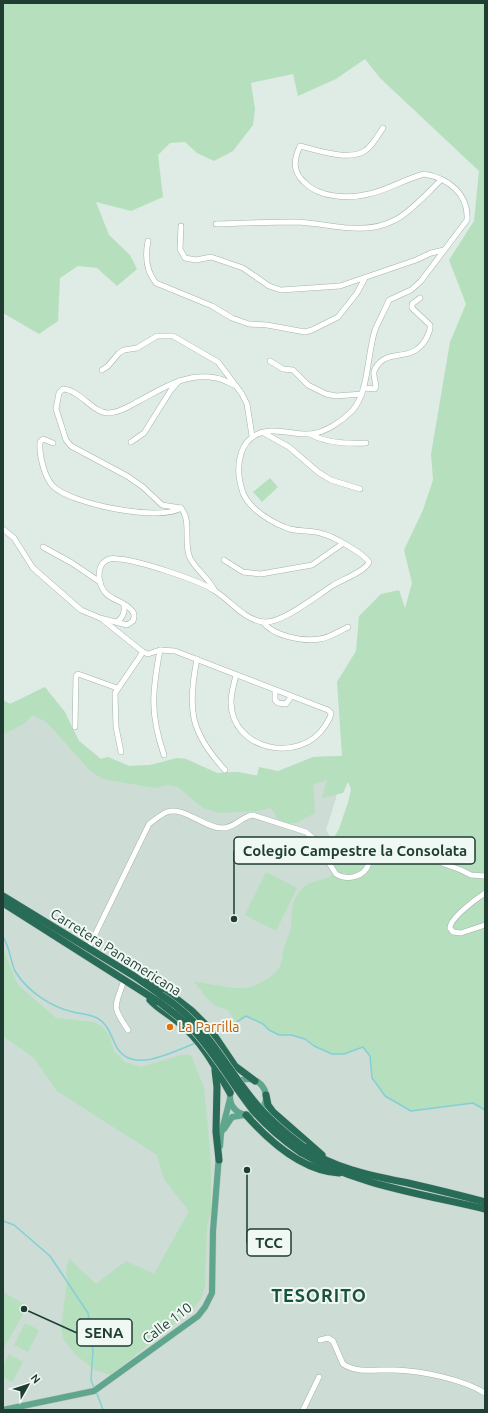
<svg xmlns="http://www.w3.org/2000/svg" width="488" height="1413" font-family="Ubuntu,sans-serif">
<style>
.built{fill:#cddcd4}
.green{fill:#b6dfbe}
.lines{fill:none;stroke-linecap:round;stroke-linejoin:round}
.stream{stroke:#82d0d6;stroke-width:1.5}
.minor-casing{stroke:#a2b4ac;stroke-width:6}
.major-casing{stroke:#c0c9c6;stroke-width:7}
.highway-casing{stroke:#c0c9c6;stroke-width:8}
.minor{stroke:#fff;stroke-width:5}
.major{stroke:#60a58e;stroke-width:6}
.highway{stroke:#286c58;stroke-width:7}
.highway-bridge-casing{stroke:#c0c9c6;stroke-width:8;stroke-linecap:butt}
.highway-bridge{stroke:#286c58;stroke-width:7}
.food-dot{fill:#e8710a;stroke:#f0f8f3;stroke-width:1.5}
.labels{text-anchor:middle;stroke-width:4;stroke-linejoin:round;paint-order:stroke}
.street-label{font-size:14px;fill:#1f3d33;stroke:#f0f8f3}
.food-label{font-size:14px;fill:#c56008;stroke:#f0f8f3;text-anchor:start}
.district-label{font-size:18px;font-weight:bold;letter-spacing:1px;fill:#19513f;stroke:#f0f8f3}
.leader{fill:none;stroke:#1f3d33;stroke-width:1.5}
.callout-dot{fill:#1f3d33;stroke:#f0f8f3;stroke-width:1.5}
.callout{fill:#f0f8f3;stroke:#1f3d33;stroke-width:1.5}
.callout-label{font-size:15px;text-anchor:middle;font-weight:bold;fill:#1f3d33}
</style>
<rect width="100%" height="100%" fill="#dfece5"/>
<!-- built -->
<polygon class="built" points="45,687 79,741 101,759 108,757 129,766 150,765 177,758 186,759 217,773 238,772 266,777 313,757 342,756 336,798 326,830 350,869 246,1016 263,1024 269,1030 279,1035 291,1035 305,1039 314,1046 344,1054 363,1047 370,1056 372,1078 378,1086 385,1096 411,1111 473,1103 485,1110 485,1410 3,1410 3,700 10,704"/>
<!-- green -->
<g class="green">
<path d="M3 3H485V1110L473 1103 411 1111 385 1096 378 1086 372 1078 370 1056 363 1047 344 1054H332L314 1046 305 1039 291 1035H279L269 1030 263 1024 246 1016 236 1022 227 1009C211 1008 204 993 194 982 208 983 234 990 246 988 255 987 275 976 279 968 283 961 282 952 285 945 286 939 290 934 291 927 293 912 289 905 301 890 308 881 321 881 331 876L334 865 329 855V846L339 829 349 799 351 789 348 782 343 793 322 798 327 780 313 785 315 813 296 823H280L271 808 258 811 219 813 203 808 178 787 167 785 155 788 103 779 90 771 54 730 45 721 32 715 24 724 3 734V700L10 704 45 687 65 712 79 741 101 759 108 757 129 766 150 765 177 758 186 759 217 773 238 772 257 776 259 767 278 771 313 757 342 756 337 682 356 651 359 616 381 594 399 590 405 608 412 583 404 550 423 510 433 480 431 454 450 342 466 304 449 260 474 221 479 171 380 78 365 59 336 79 298 96 293 74 251 83 255 109 253 125 233 151 214 161 197 153 185 142 170 143 158 155 163 197 131 211 96 202 109 235 130 255 137 269 117 286 97 268 78 266 60 278 58 321 39 334 3 313Z"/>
<polygon points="270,478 278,487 262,502 253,492"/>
<polygon points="266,872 297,888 276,931 245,915"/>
<polygon points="3,949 18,985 56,1018 93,1022 102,1026 110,1037 114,1051 125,1062 141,1067 181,1055 191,1055 204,1088 211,1163 211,1211 207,1227 205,1286 202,1297 195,1307 111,1375 95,1370 76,1355 64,1340 61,1329 67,1282 66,1268 69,1259 96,1284 126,1261 154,1274 189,1211 164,1179 157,1155 57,1091 34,1058 3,1036"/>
<polygon points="3,1292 28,1306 3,1349"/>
<polygon points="25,1323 39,1330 28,1352 14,1345"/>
<polygon points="9,1354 23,1362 12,1382 3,1377 3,1365"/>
</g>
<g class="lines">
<!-- stream -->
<g class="stream">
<path d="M3 937C10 947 10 960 15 971 27 991 51 1007 73 1012 81 1014 89 1014 97 1018 107 1023 111 1035 115 1044 130 1077 173 1051 196 1043"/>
<polyline points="216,1035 246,1016 263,1024 269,1030 279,1035 291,1035 305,1039 314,1046 332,1054 344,1054 363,1047 370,1056 372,1078 378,1086 385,1096 411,1111 473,1103 485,1110"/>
<polyline points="3,1221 14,1225 50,1256 88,1313 93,1351 91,1380 94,1388"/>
<polyline points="96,1391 103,1410"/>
</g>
<!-- minor casing -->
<g class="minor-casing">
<g id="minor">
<path d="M216 224C242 223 269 222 296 222 329 223 363 237 395 220 411 212 428 192 441 180"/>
<polyline points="181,226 180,249 185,258 196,260 211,257 243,268 269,286 281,290 340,286 416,260 431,253 444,250"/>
<path d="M148 241C145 256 146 271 156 283L212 306 232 318 249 324 267 325 305 332 312 330 338 317 357 293 365 278"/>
<polyline points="270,361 283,369 293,370 308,385 326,394 336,396 362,394"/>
<polyline points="102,370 108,366 119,353 124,350 137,348 157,336 173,336 218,362 242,394 247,404 252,436"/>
<path d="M363 388 375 389C378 383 371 375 375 369 387 346 411 365 426 339 428 334 431 331 430 325L412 308V304L420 298"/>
<polyline points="262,432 289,447 318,472 331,480 360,489"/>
<path d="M310 434C326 443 347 444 366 443"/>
<polyline points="131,442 144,433 171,390 179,381"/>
<path d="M53 443 43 439 40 442C39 454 44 477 53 486 70 504 161 522 181 508"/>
<path d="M3 529 14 538 33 568 81 610 100 618 127 625 133 621C134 618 135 615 133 612 123 597 102 603 99 577 99 572 100 566 103 563 107 559 113 558 118 559 137 560 199 580 215 591 231 601 243 619 263 622 282 624 316 596 332 586 341 580 366 571 369 562 364 554 333 536 323 534 313 530 301 532 290 529 274 524 250 510 243 493 234 467 238 433 271 431 284 430 297 435 310 434 325 433 342 421 352 411 369 393 367 354 375 330 379 320 385 310 389 300L411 290 421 281 467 220C469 194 448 178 424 174 405 179 388 190 369 194 349 199 319 198 304 182 292 171 294 159 300 146 316 150 351 162 366 150 373 145 378 135 383 128"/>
<polyline points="43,547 72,563 100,582"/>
<polyline points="224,560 243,572 261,574 312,565 342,544"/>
<path d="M215 591C208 577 196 570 190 558 183 543 192 521 181 508L162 505 143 487 127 476 71 446 66 440 56 409 59 393 63 389C80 390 93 413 108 413 119 413 129 406 139 401 163 388 187 372 216 378 223 379 229 383 236 386"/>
<path d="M103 620 143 652 148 654 160 650 175 651 328 710 331 713C331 718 327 722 325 726 300 765 231 750 231 702 231 693 234 684 236 675"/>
<path d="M117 622C123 617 125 613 124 605"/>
<path d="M263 622C273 636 303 642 320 639 329 638 340 631 348 627"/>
<path d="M160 650C152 693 150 714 164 755"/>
<path d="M197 659C187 709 190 732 225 770"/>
<polyline points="275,691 275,700 278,703 286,704 291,697"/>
<polyline points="75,727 76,676 78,674 117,688"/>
<polyline points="121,752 116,727 115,693 143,652"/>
<path d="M485 893C476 899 450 918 450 928L453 932 461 933 485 925"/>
<path d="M88 949 149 824C155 820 161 814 167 812 185 806 205 829 223 828 235 828 242 816 253 815L306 832 313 838 336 874C347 881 365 877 369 863 370 858 369 852 371 847 373 843 378 841 381 841L461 870 471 875 485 876"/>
<path d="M124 980C115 1008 111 1005 128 1030"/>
<path d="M320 1340 328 1338 333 1341 343 1364C358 1374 378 1369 395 1370 422 1371 462 1379 485 1393"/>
<polyline points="303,1410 319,1377"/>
</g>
</g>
<!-- major casing -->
<g class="major-casing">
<g id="major">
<circle cx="248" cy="1097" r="18"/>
<polyline points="224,1129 232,1117 244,1115"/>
<polyline points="220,1146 221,1134 230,1099"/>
<polyline points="3,1410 94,1391 198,1316 205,1307 212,1293 213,1231 219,1155"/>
</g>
</g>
<!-- highway casing -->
<g class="highway-casing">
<g id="highway">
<polyline points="3,896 134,976 161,995"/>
<polyline points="3,903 159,1002"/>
<polyline points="147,981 164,989 192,1011 210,1029 235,1066 255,1081"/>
<path d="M150 1000C158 1009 170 1015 179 1023 202 1041 216 1068 230 1093"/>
<polyline points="215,1070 217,1087 216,1132 219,1160"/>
<polyline points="266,1095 268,1105 273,1112 322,1155"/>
<path d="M246 1115C269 1141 303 1171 339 1173"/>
<path d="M304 1147C334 1169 373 1176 408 1183 434 1189 459 1195 485 1202"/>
<path d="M300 1152C355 1185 423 1194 485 1209"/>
</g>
</g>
<!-- minor -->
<use href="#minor" class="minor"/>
<!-- major -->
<use href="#major" class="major"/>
<!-- highway -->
<use href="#highway" class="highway"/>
<!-- highway-bridge casing -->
<g class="highway-bridge-casing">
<g id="highway-bridge">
<path d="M161 995C207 1025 220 1059 253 1100 268 1119 285 1133 304 1147"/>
<path d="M159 1002C172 1012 185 1021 196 1033 217 1057 233 1085 252 1109 266 1126 282 1139 300 1152"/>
</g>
</g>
<!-- highway-bridge -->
<use href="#highway-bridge" class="highway-bridge"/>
</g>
<!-- markers -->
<circle class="food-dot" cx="170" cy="1027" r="4"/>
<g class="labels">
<!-- street labels -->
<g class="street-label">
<text transform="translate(116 952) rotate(32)" y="5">Carretera Panamericana</text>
<text transform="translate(167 1323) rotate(-37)" y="5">Calle 110</text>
</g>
<!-- food labels -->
<g class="food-label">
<text x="178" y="1032">La Parrilla</text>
</g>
<!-- district labels -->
<g class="district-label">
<text x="319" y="1302">TESORITO</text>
</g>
</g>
<!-- callouts -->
<path class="leader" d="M234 919L234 851M247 1170L247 1243M24 1309L77 1333"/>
<g class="callout-dot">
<circle cx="234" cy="919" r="4"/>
<circle cx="247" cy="1170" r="4"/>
<circle cx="24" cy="1309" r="4"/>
</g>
<g class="callout">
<rect x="234" y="837" width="241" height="27" rx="4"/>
<rect x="247" y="1229" width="44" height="27" rx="4"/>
<rect x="77" y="1319" width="55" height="27" rx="4"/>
</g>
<g class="callout-label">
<text x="355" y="856">Colegio Campestre la Consolata</text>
<text x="269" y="1248">TCC</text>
<text x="104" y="1338">SENA</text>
</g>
<!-- border -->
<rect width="488" height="1413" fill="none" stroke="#1f3d33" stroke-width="8"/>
<!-- north arrow -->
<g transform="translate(28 1385) rotate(51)" stroke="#f0f8f3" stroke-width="3" paint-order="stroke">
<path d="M0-3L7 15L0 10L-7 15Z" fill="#1f3d33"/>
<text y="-6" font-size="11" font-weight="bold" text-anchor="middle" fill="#1f3d33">N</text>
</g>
</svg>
